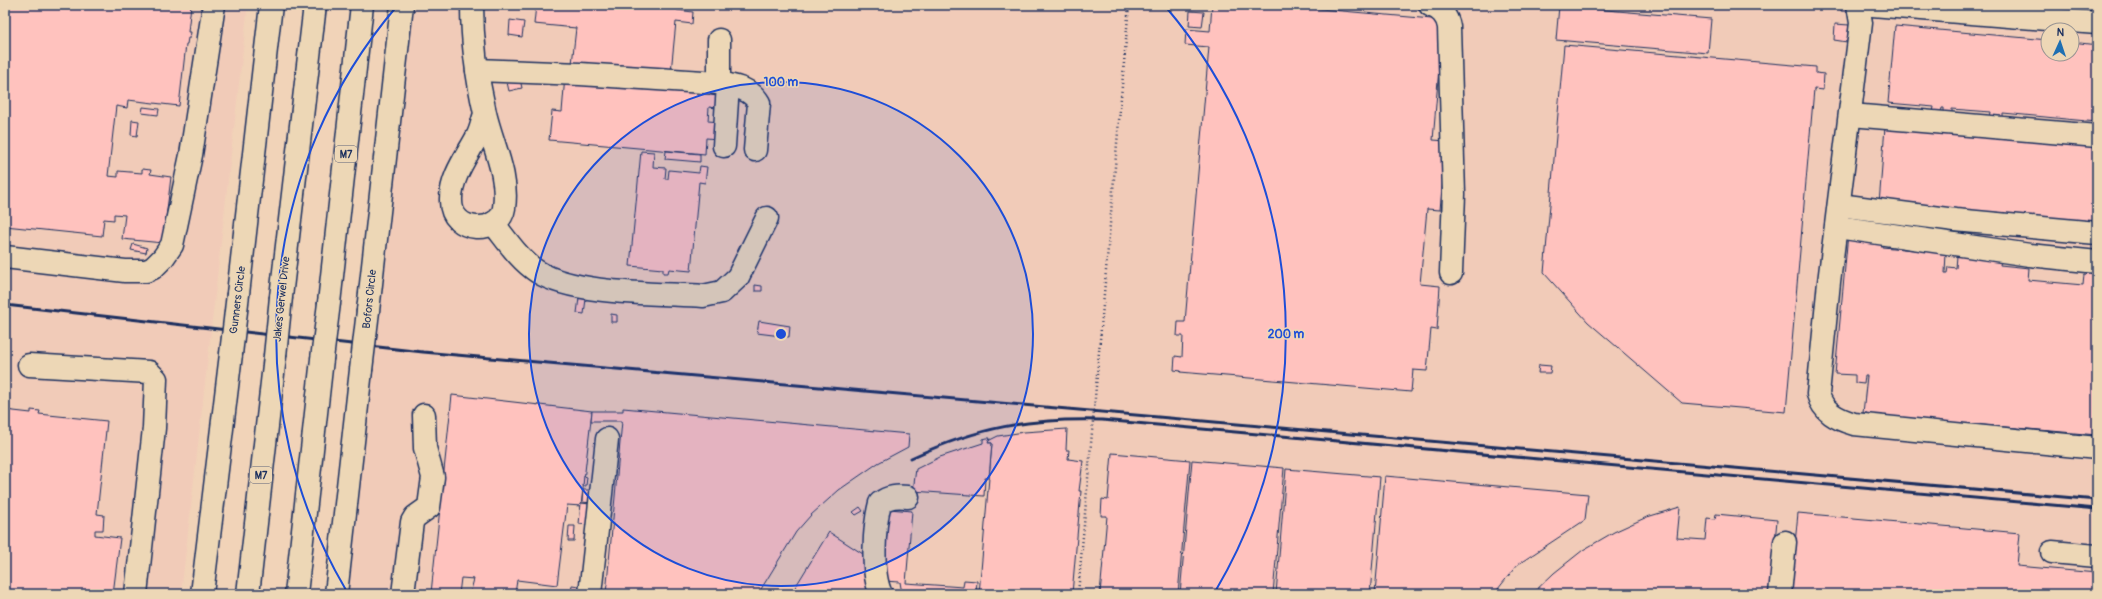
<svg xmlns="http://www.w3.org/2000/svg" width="2102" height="599" font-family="Pangolin,sans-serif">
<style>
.built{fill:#f1cbb8;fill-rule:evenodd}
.building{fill:#ffc2be;stroke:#1b2f5e}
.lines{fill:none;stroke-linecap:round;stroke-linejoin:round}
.minor-casing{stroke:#1b2f5e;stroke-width:25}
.highway-casing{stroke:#1b2f5e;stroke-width:25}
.path{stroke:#1b2f5e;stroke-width:2.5;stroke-dasharray:1 3;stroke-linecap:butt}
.minor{stroke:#edd7b6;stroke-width:22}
.highway{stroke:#edd7b6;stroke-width:22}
.rail{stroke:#1b2f5e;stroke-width:3}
.minor-bridge-casing{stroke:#1b2f5e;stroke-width:25;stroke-linecap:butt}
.highway-bridge-casing{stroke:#1b2f5e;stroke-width:25;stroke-linecap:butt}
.minor-bridge{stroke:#edd7b6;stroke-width:22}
.highway-bridge{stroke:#edd7b6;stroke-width:22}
.ring{fill:none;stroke:#1d4ed8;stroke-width:2}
.labels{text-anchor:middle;stroke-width:3;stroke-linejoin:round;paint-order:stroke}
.shield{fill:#edd7b6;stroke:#5a6178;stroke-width:1}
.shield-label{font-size:10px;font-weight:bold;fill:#1b2f5e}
.street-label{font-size:11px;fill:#1b2f5e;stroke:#edd7b6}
.centre{fill:#1d4ed8;stroke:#edd7b6;stroke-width:2}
.ring-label{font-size:12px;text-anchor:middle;font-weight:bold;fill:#1d4ed8;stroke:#edd7b6;stroke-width:3;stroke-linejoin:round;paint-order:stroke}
</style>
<rect width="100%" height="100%" fill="#f1d3b8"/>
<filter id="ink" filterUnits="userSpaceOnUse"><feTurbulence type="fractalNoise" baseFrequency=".025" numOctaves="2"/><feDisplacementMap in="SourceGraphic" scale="8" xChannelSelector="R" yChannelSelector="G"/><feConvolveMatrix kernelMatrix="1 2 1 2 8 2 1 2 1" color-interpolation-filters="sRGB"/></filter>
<g filter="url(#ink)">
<!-- built -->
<g class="built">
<polygon points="5,5 248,5 181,594 5,594"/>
<path d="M412 5H2097V594H346ZM2048 30H2072V54H2048Z"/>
</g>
<!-- building -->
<g class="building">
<polygon points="5,5 191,5 188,32 191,32 190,38 188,38 187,44 186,44 179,106 128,100 127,108 116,106 108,176 118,177 118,171 142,173 142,169 151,170 150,174 171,177 163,243 122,239 125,215 114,214 114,220 104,219 102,236 5,226"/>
<polygon points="536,5 650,5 677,7 677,10 693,12 692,24 676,22 671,72 572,64 576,28 534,24"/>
<polygon points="692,5 742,5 742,9"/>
<polygon points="1212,5 1275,5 1443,20 1433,140 1446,141 1440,210 1427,209 1420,284 1440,286 1437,330 1431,329 1427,371 1413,370 1411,392 1180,372 1181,371 1174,370 1175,356 1182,357 1183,336 1177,336 1178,322 1185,322 1209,47 1185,45 1186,29 1210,31"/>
<polygon points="1841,5 1850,5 1850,12 1841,11"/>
<polygon points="1559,6 1711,19 1708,53 1556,40"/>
<polygon points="1190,11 1204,12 1202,27 1189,26"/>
<polygon points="510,20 524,22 522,37 509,35"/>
<polygon points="1835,24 1849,25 1847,42 1834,40"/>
<polygon points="1895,26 2048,40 2048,54 2072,54 2072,42 2097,45 2097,122 2003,113 2003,118 1990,117 1991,112 1952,109 1952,113 1944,113 1944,108 1942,108 1941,113 1933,112 1934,107 1888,103"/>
<polygon points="1564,45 1816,67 1816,73 1824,74 1823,90 1814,89 1786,412 1682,403 1588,322 1544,273"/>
<polygon points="519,75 522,88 509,91 506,78"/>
<polygon points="565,76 710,89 710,95 717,96 716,108 709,107 708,121 720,122 718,139 706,138 705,154 549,140 552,111 562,112"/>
<polygon points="143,107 159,109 158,115 142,113"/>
<polygon points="132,120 139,121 137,136 131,135"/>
<polygon points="1885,127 2097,146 2097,224 1879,204"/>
<polygon points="641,151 654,152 653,167 666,168 665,179 668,179 669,170 699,173 700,166 707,167 705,183 699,182 691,271 669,269 668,273 663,273 663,269 630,266"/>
<polygon points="666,151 700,154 700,162 665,159"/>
<polygon points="1848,234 1883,237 1882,247 1946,253 1945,273 1947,273 1948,267 1956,268 1957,256 2001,260 2000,265 2029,268 2028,280 2083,285 2084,275 2097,268 2097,435 1867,415 1867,413 1863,413 1867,376 1865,376 1864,384 1855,383 1855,375 1835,374"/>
<polygon points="133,244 147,248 146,253 131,250"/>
<polygon points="755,285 762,286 762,291 755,291"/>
<polygon points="579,298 586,299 584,314 577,313"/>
<polygon points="611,314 617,315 617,322 611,322"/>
<polygon points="759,321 790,326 789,337 757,333"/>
<polygon points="1539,365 1551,366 1550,373 1538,373"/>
<polygon points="452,395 592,411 581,506 567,505 557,585 517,580 515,594 470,594 474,579 461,578 459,594 431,593"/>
<polygon points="623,408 909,434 908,447 878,463 839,490 811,515 796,532 758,594 606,594 622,421 591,421 592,411 623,411"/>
<polygon points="5,410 31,413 31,410 40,411 39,414 107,421 97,514 104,515 103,530 95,530 95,535 120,538 113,594 5,594"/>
<polygon points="1067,429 1066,450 1069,450 1068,459 1083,461 1079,491 1081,491 1072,594 979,594 992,443 988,443 988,441 998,436 1024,432"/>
<polygon points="987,438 990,438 988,443 992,443 989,478 985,478 984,496 913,491 916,469 940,457 983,443 983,439"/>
<polygon points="1112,453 1190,460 1178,594 1100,594 1107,516 1101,516 1102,499 1108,500"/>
<polygon points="1192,460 1284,468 1273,594 1180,594"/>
<polygon points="1286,469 1380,477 1370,594 1276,594"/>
<polygon points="584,476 587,477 586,486 583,486"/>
<polygon points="1385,476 1588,494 1585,520 1517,565 1494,594 1375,594"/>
<polygon points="583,490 593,490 592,503 582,502"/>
<polygon points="581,503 590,504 588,525 579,524"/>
<polygon points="860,507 863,511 856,515 853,512"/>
<polygon points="1680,507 1677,538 1705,540 1707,518 1715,519 1716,514 1777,520 1770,594 1532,594 1554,573 1583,550 1614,532 1647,517"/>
<polygon points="889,509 912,511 906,583 963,587 964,580 977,581 976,594 902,594 900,582 883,581"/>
<polygon points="1798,513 2020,533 2017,566 2097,573 2097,594 1790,594"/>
<polygon points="569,526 575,526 574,541 568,541"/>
<polygon points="829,532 863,554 873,594 791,594"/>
<polygon points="572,585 586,587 585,594 571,594"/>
</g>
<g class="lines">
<!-- minor casing -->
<g class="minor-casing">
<g id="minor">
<path d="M472 5C472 41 477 78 485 113 492 144 509 175 504 208 500 235 451 234 451 201 450 178 467 156 477 137 481 130 482 122 485 114"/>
<path d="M1430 5C1440 9 1447 15 1449 27L1454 194 1451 273"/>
<path d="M1858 5 1861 23 1829 282 1818 394C1823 412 1837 419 1854 424L2097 448"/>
<polyline points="1872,5 2097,23"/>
<path d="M477 70 580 74 719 83C733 86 751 88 759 103L755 150"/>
<polyline points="719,83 719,40"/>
<polyline points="1851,115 2097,136"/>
<polyline points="724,146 728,85"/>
<polyline points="1839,205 1955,220 2097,233"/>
<path d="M493 223C506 239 520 261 538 272 575 295 658 293 703 296L722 292 738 277 767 218"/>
<polyline points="1837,227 2030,255 2097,262"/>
<polyline points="5,257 125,271 146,271 153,268 163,258 172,245 191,155 214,5"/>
<polyline points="238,294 271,5"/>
<polyline points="368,311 402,5"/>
<polyline points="29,365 149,372 156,379 154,428 136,594"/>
<polyline points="2052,552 2097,556"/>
<polyline points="202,594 231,354"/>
<polyline points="336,594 361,370"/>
<polyline points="403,594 412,522 415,517 429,507 433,477 425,448 424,415"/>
<polyline points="590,594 607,439"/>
<path d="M881 594C871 573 874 526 880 503 889 496 897 496 908 497"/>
<polyline points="1780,594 1785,542"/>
</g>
</g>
<!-- highway casing -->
<g class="highway-casing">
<g id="highway">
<polyline points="281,297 315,5"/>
<polyline points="329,303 362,5"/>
<polyline points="248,594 275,356"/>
<polyline points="296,594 322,359"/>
</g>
</g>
<!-- path -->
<polyline class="path" points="1078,594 1129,5"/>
<!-- minor -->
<use href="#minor" class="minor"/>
<!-- highway -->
<use href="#highway" class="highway"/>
<!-- rail -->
<g class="rail">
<polyline points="5,305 423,352 2097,500"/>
<path d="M911 458C979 427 1028 418 1102 420L2097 509"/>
</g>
<!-- minor-bridge casing -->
<g class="minor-bridge-casing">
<g id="minor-bridge">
<polyline points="231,354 238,294"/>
<polyline points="361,370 368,311"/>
</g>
</g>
<!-- highway-bridge casing -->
<g class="highway-bridge-casing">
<g id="highway-bridge">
<polyline points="275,356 281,297"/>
<polyline points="322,359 329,303"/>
</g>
</g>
<!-- minor-bridge -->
<use href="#minor-bridge" class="minor-bridge"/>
<!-- highway-bridge -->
<use href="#highway-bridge" class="highway-bridge"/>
</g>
</g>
<!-- distance rings -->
<circle cx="781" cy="334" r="252" fill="#1d4ed8" fill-opacity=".12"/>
<g class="ring">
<circle cx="781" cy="334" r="252"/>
<path d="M346 590A505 505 0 0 1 397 6M1165 6A505 505 0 0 1 1216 590"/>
</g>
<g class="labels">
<!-- shield labels -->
<g class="shield">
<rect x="335" y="146" width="22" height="16" rx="3"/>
<rect x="250" y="467" width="22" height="16" rx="3"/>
</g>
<g class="shield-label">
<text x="346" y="158">M7</text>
<text x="261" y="479">M7</text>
</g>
<!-- street labels -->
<g class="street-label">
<text transform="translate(281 299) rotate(-84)" y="4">Jakes Gerwel Drive</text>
<text transform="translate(369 299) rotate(-84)" y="4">Bofors Circle</text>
<text transform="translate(237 300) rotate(-83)" y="4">Gunners Circle</text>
</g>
</g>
<circle cx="781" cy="334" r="6" class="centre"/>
<g class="ring-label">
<text x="781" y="86">100 m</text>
<text x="1286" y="338">200 m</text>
</g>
<!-- margin -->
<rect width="2102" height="599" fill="none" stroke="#edd7b6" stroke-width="20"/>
<rect x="10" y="10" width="2082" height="579" fill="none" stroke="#1b2f5e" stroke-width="1.5" filter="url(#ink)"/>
<!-- north arrow -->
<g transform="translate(2060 42) rotate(3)"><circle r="19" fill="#edd7b6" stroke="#999493"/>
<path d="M0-3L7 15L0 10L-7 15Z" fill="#1f6fb2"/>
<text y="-6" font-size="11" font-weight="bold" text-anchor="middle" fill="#1b2f5e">N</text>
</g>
</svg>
